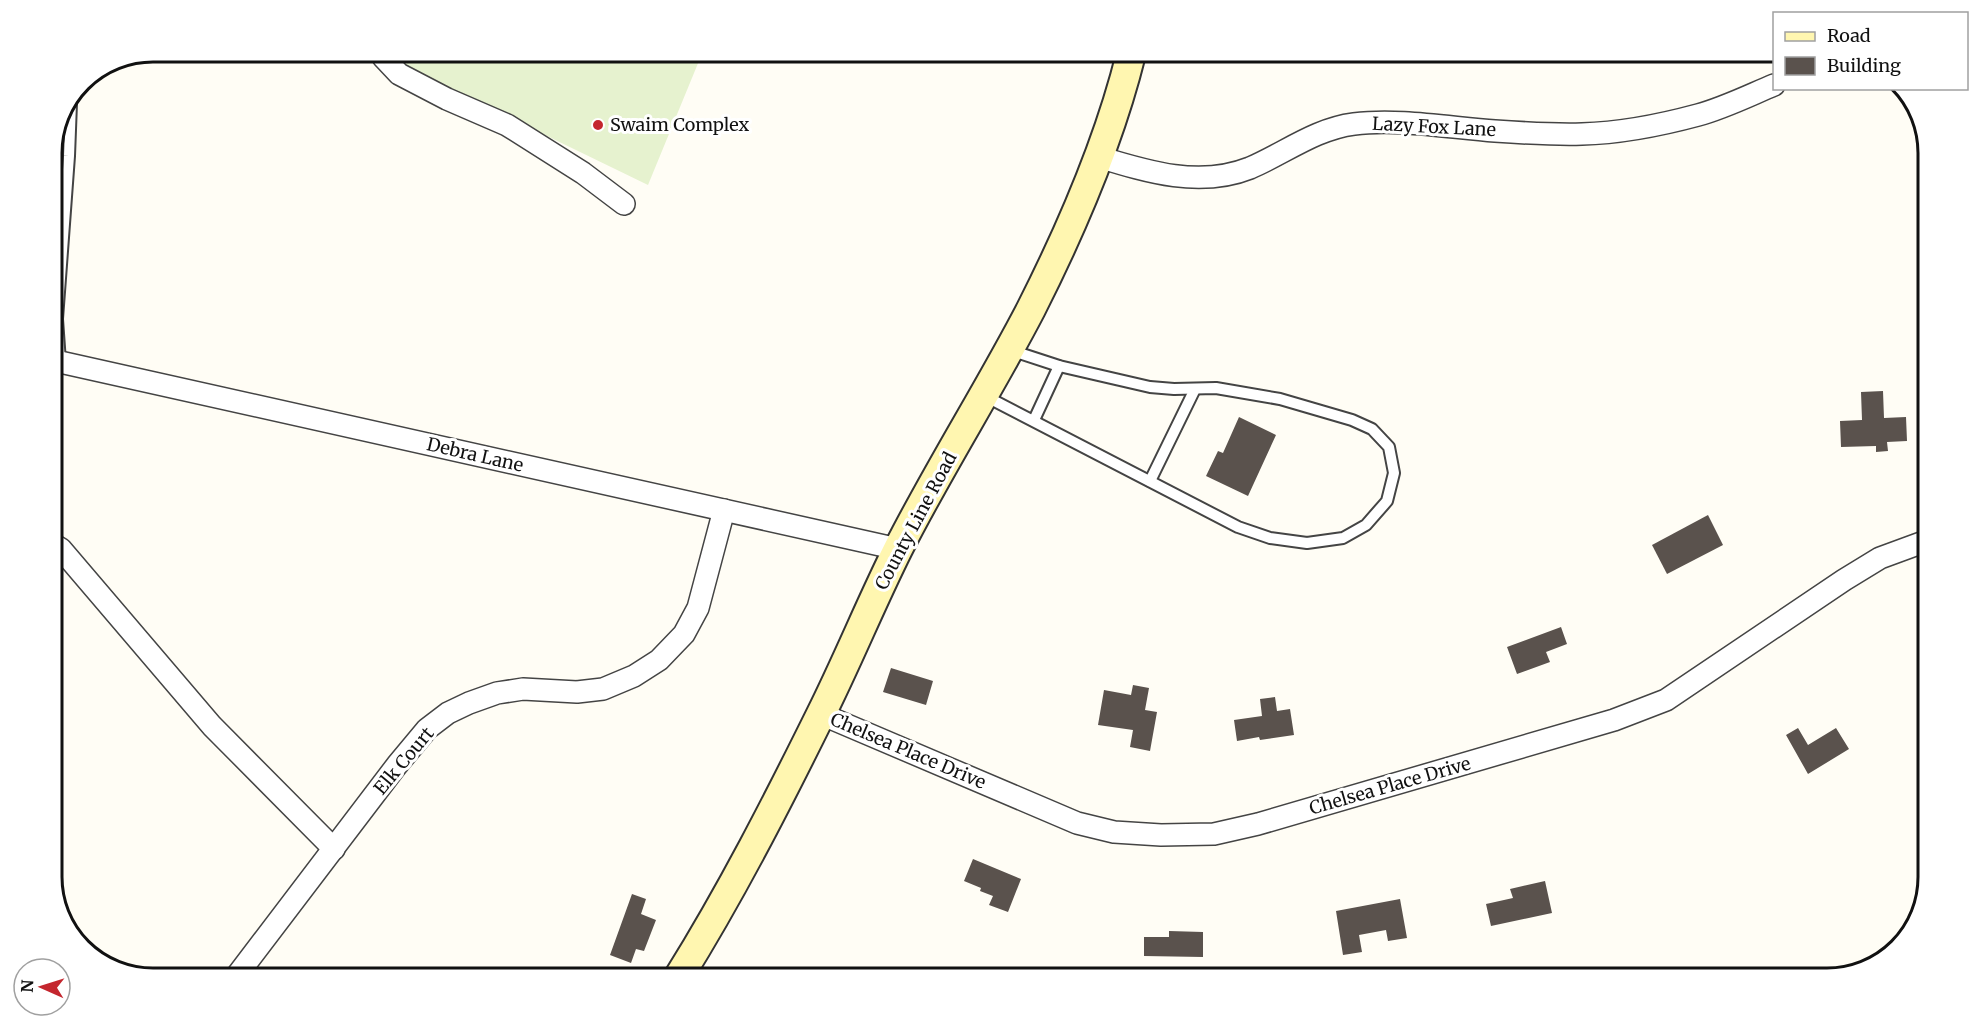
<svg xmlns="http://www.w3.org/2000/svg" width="1980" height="1029" font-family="Merriweather,serif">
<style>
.pitch{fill:#e6f2cf}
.building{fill:#5a524d}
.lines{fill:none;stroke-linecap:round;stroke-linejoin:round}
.lane-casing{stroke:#444;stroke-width:14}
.street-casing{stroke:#444;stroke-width:24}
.secondary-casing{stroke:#333;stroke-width:32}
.lane{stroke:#fff;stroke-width:10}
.street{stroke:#fff;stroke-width:21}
.secondary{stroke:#fff6b0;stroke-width:28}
.poi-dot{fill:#c4262e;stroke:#fff;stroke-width:2}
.labels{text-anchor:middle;stroke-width:6;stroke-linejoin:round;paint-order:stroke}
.poi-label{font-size:18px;fill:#111;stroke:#fff;text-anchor:start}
.street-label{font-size:18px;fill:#111;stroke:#fff}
.rim{fill:none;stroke:#111;stroke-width:3}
</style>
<rect width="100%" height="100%" fill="#fffdf5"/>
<!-- pitch -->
<polygon class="pitch" points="701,56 648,185 399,64 392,57"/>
<!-- building -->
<g class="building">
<polygon points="1883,391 1884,418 1906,417 1907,441 1887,442 1888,451 1876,452 1876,446 1841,447 1840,421 1862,420 1861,392"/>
<polygon points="1239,417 1276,435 1248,496 1206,476 1218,451 1223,453"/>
<polygon points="1708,515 1723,545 1667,574 1652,545"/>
<polygon points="1561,627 1567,644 1546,652 1550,662 1517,674 1507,647"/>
<polygon points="891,668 933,681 926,705 883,692"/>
<polygon points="1133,685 1149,688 1145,710 1157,712 1150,751 1130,747 1133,730 1098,725 1104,690 1131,695"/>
<polygon points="1275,697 1277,711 1290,709 1294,735 1260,740 1259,737 1237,741 1234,720 1262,716 1260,699"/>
<polygon points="1798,728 1808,745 1836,728 1849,749 1808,774 1786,735"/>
<polygon points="973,859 1021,879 1008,912 989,905 993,896 980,891 981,888 964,881"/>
<polygon points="1545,881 1552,913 1491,926 1486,904 1513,898 1510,889"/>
<polygon points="632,894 646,899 641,914 656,920 644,951 636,949 631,963 610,955"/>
<polygon points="1400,899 1407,938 1388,941 1386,930 1359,935 1362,952 1343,955 1336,911"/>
<polygon points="1169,931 1203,932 1203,957 1144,956 1144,937 1169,937"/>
</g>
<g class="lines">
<!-- lane casing -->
<g class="lane-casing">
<g id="lane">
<polyline points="60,362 57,319 69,156 71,103"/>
<polyline points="983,395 1238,527 1270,538 1307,543 1343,538 1366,525 1387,501 1394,473 1389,447 1372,429 1352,420 1280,399 1216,388 1174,389 1150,387 1059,366 1010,350"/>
<polyline points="1034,420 1059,366"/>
<polyline points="1150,481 1195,389"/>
</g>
</g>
<!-- street casing -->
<g class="street-casing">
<g id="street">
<polyline points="383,57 399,74 447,99 507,125 583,173 624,204"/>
<path d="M1099 157C1148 172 1200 188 1250 168 1285 153 1315 129 1354 124 1397 118 1452 128 1495 131 1524 133 1553 135 1582 134 1621 133 1661 125 1698 115 1724 108 1750 95 1774 85"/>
<polyline points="51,360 898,549"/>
<polyline points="51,543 61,549 212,726 334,849"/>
<polyline points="821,714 1077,823 1114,832 1161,835 1214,834 1258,824 1614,720 1666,700 1844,580 1880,558 1929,540"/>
<polyline points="235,978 397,765 427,729 448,713 469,703 497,693 523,689 577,692 603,689 634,676 659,660 684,634 698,608 724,510"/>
</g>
</g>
<!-- secondary casing -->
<g class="secondary-casing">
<path id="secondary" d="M678 978C731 893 777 803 821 714 848 660 871 603 898 549 939 468 989 390 1031 309 1072 228 1109 143 1131 54"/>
</g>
<!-- lane -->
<use href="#lane" class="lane"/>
<!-- street -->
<use href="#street" class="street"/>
<!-- secondary -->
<use href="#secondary" class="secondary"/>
</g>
<!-- markers -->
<circle class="poi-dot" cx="598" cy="125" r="6"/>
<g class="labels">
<!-- poi labels -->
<g class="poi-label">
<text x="610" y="131">Swaim Complex</text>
</g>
<!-- street labels -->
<g class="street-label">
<text transform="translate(1434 127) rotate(3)" y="6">Lazy Fox Lane</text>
<text transform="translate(475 455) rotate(13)" y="6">Debra Lane</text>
<text transform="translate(916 521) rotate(-62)" y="6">County Line Road</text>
<text transform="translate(908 751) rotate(23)" y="6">Chelsea Place Drive</text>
<text transform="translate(404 761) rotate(-50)" y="6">Elk Court</text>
<text transform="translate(1390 786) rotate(-16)" y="6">Chelsea Place Drive</text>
</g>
</g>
<!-- crop -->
<path d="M0 0H1980V1029H0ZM153 62H1827A91 91 0 0 1 1918 153V877A91 91 0 0 1 1827 968H153A91 91 0 0 1 62 877V153A91 91 0 0 1 153 62Z" fill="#fff" fill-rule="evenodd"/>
<path class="rim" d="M153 62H1827A91 91 0 0 1 1918 153V877A91 91 0 0 1 1827 968H153A91 91 0 0 1 62 877V153A91 91 0 0 1 153 62Z"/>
<!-- legend -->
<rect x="1773" y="12" width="195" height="78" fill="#ffffff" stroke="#a0a0a0" stroke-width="1.5"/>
<rect x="1785" y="32" width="30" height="9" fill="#fff6b0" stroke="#a0a0a0" stroke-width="1.5"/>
<text x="1827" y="42" font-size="18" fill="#111111">Road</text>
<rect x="1785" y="57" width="30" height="18" fill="#5a524d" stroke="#a0a0a0" stroke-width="1.5"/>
<text x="1827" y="72" font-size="18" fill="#111111">Building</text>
<!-- north arrow -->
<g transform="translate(42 987) rotate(273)"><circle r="28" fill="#ffffff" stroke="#a0a0a0" stroke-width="1.5"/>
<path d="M0-4.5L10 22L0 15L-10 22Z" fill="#c4262e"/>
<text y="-9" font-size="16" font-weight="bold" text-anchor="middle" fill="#111111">N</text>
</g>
</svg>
